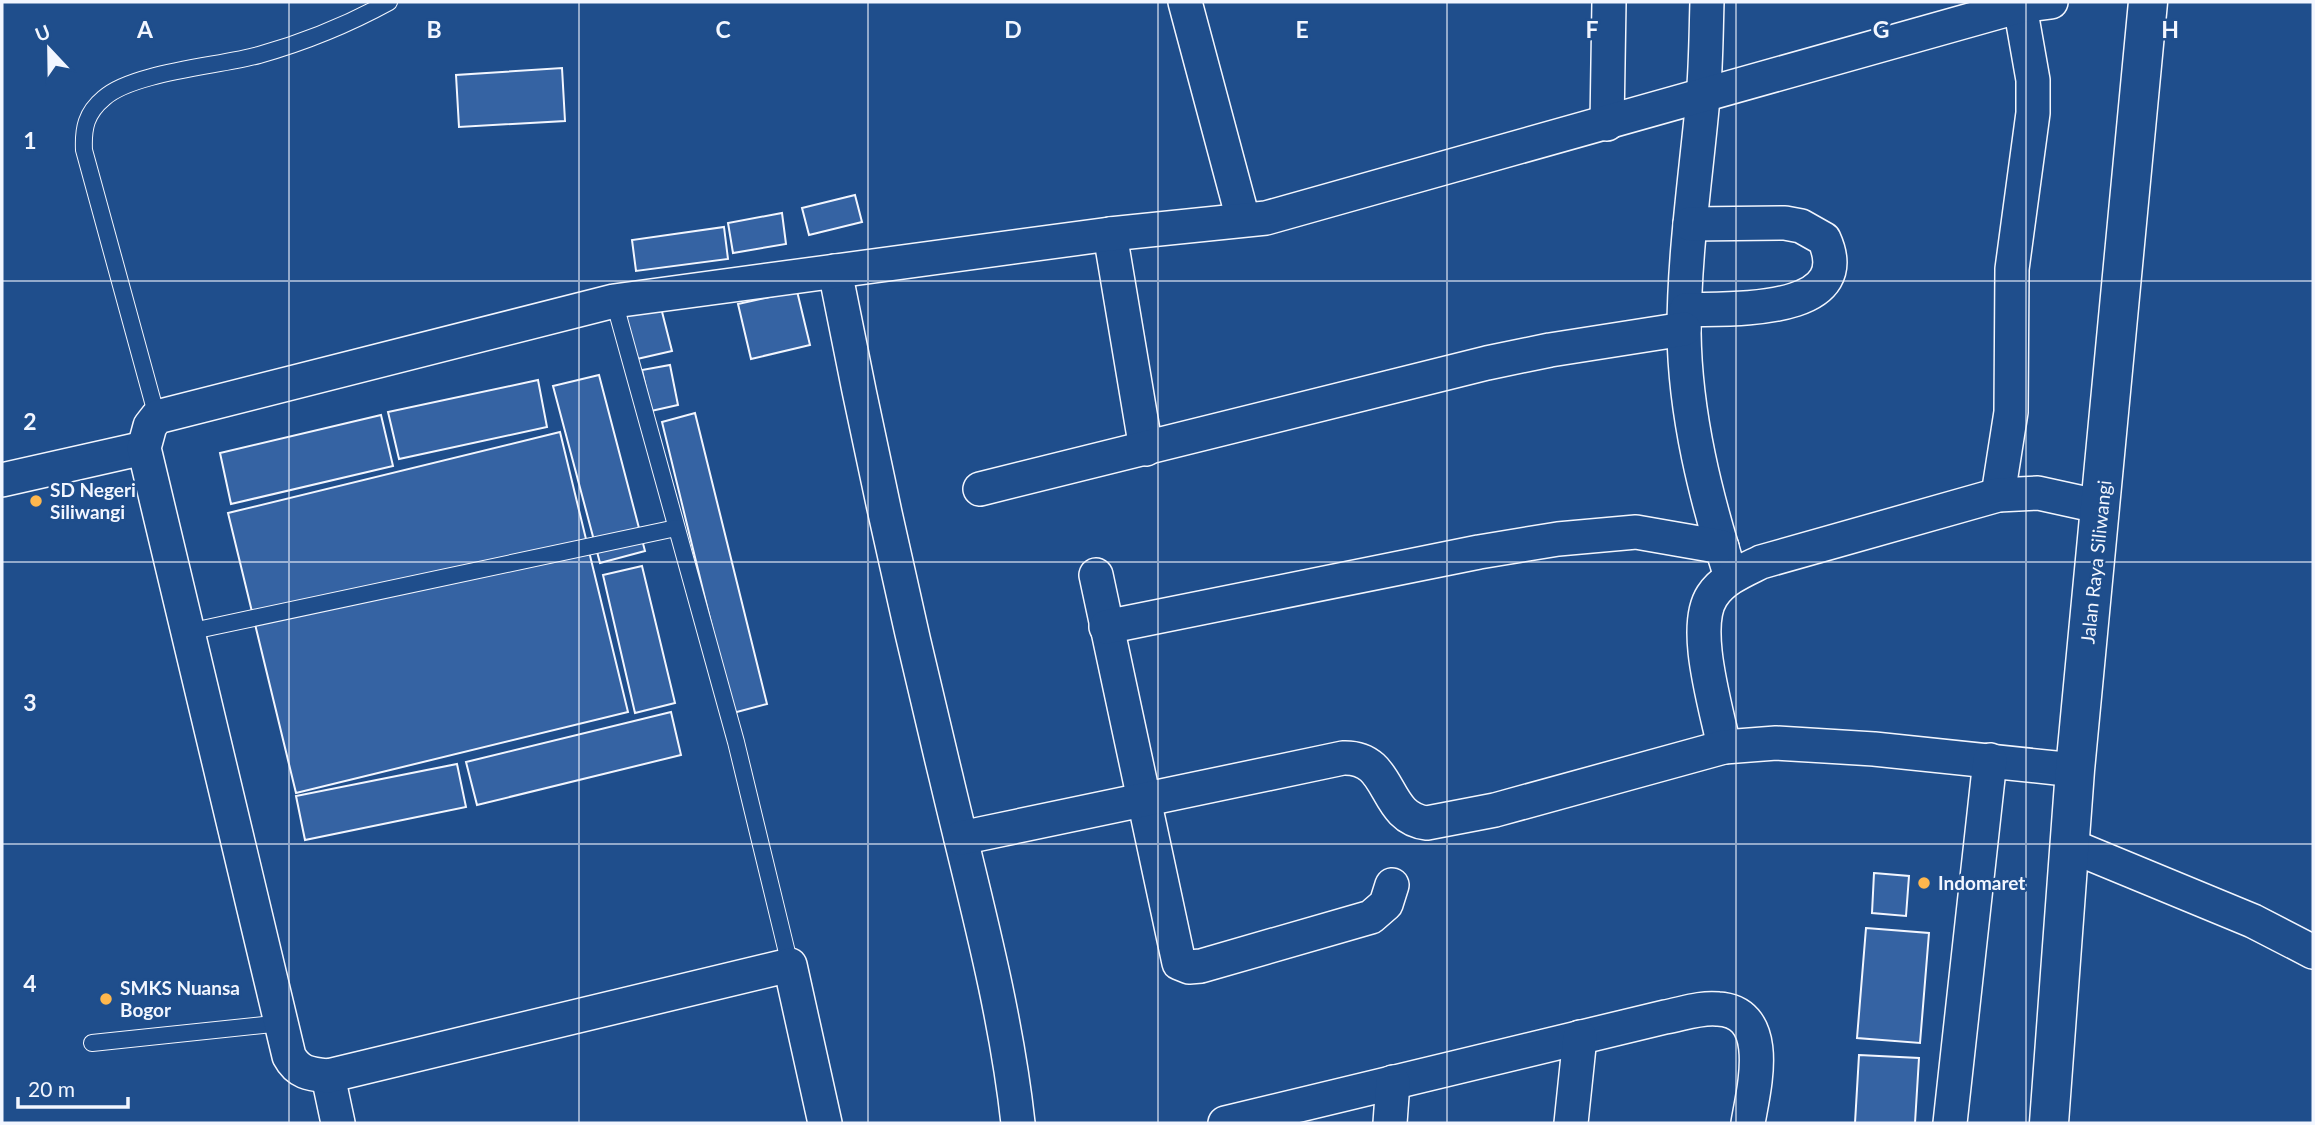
<svg xmlns="http://www.w3.org/2000/svg" width="2315" height="1125" font-family="Lato,sans-serif">
<style>
.building{fill:#3563a3;stroke:#f2f6ff;stroke-width:2}
.lines{fill:none;stroke-linecap:round;stroke-linejoin:round}
.service-casing{stroke:#f2f6ff;stroke-width:18}
.minor-casing{stroke:#f2f6ff;stroke-width:36}
.trunk-casing{stroke:#f2f6ff;stroke-width:41}
.service{stroke:#1f4e8c;stroke-width:16}
.minor{stroke:#1f4e8c;stroke-width:33}
.trunk{stroke:#1f4e8c;stroke-width:38}
.grid{fill:none;stroke:#f2f6ff;stroke-width:2;stroke-opacity:0.55}
.poi-dot{fill:#ffb74d;stroke:#1f4e8c;stroke-width:2.5}
.labels{text-anchor:middle;stroke-width:5;stroke-linejoin:round;paint-order:stroke}
.poi-label{font-size:19px;font-weight:bold;fill:#f2f6ff;stroke:#1f4e8c;text-anchor:start}
.street-label{font-size:19px;fill:#f2f6ff;stroke:#1f4e8c}
.grid-label{font-size:23px;text-anchor:middle;font-weight:bold;fill:#f2f6ff;stroke:#1f4e8c;stroke-width:5;stroke-linejoin:round;paint-order:stroke}
</style>
<rect width="100%" height="100%" fill="#1f4e8c"/>
<!-- building -->
<g class="building">
<polygon points="562,68 565,121 459,127 456,75"/>
<polygon points="855,195 862,222 809,235 802,208"/>
<polygon points="782,213 786,244 733,253 728,223"/>
<polygon points="724,227 728,259 636,271 632,240"/>
<polygon points="797,291 810,345 751,359 738,304"/>
<polygon points="659,300 672,351 637,359 624,309"/>
<polygon points="670,365 678,405 651,411 642,370"/>
<polygon points="599,375 645,551 600,563 553,386"/>
<polygon points="538,380 547,427 399,459 388,412"/>
<polygon points="695,413 767,704 733,713 662,422"/>
<polygon points="381,415 393,466 231,504 220,453"/>
<polygon points="560,432 628,712 296,793 228,513"/>
<polygon points="642,566 675,703 635,713 603,575"/>
<polygon points="671,712 681,755 477,805 466,762"/>
<polygon points="457,764 466,807 305,840 296,796"/>
<polygon points="1874,873 1909,876 1906,916 1872,913"/>
<polygon points="1866,928 1929,933 1920,1043 1857,1038"/>
<polygon points="1859,1055 1919,1058 1915,1123 1855,1123"/>
</g>
<g class="lines">
<!-- service casing -->
<g class="service-casing">
<g id="service">
<polyline points="614,301 736,742 790,965"/>
<path d="M157 417 84 150C83 128 86 113 104 98 133 72 220 66 259 55 305 42 347 25 389 2"/>
<polyline points="188,632 676,528"/>
<polyline points="92,1043 282,1023"/>
</g>
</g>
<!-- minor casing -->
<g class="minor-casing">
<g id="minor">
<polyline points="1185,2 1243,219"/>
<path d="M1707 2C1706 34 1706 66 1703 98 1696 175 1684 254 1684 332 1685 416 1706 498 1731 577"/>
<polyline points="1607,124 1609,2"/>
<polyline points="1110,234 1146,449"/>
<path d="M835 271C868 440 905 609 946 777 973 892 1005 1005 1018 1123"/>
<path d="M1686 310C1728 308 1859 316 1824 239L1801 226 1785 223 1690 224"/>
<polyline points="2,480 144,448"/>
<polyline points="980,489 1487,363 1550,350 1684,329"/>
<polyline points="1998,495 2011,412 2012,269 2033,113 2033,80 2020,6"/>
<polyline points="1096,575 1179,963 1189,967 1201,966 1371,917 1386,904 1392,885"/>
<polyline points="1106,627 1479,552 1558,539 1636,532 1722,547"/>
<path d="M1724 747C1717 710 1691 628 1712 596 1723 579 1743 571 1761 562L1998 495 2038 493 2102 507"/>
<path d="M961 838 1343 758C1394 756 1381 818 1427 823L1495 810 1724 747 1776 743 1874 749 2075 770"/>
<polyline points="2069,845 2253,921 2313,952"/>
<polyline points="328,1076 338,1123"/>
<path d="M825 1123 790 965 328 1076C310 1074 298 1073 289 1056L144 448 150 426 157 417 614 301 1110 234 1266 218 2020 6 2051 2"/>
<path d="M1225 1123 1665 1017C1682 1014 1701 1007 1718 1009 1774 1012 1754 1088 1748 1123"/>
<polyline points="1390,1123 1393,1082"/>
<polyline points="1571,1123 1580,1037"/>
<polyline points="1950,1123 1990,760"/>
</g>
</g>
<!-- trunk casing -->
<g class="trunk-casing">
<polyline id="trunk" points="2049,1123 2075,770 2148,2"/>
</g>
<!-- service -->
<use href="#service" class="service"/>
<!-- minor -->
<use href="#minor" class="minor"/>
<!-- trunk -->
<use href="#trunk" class="trunk"/>
</g>
<!-- grid -->
<path class="grid" d="M289 2V1123M579 2V1123M868 2V1123M1158 2V1123M1447 2V1123M1736 2V1123M2026 2V1123M2 281H2313M2 562H2313M2 844H2313"/>
<!-- markers -->
<g class="poi-dot">
<circle cx="36" cy="501" r="7"/>
<circle cx="1924" cy="883" r="7"/>
<circle cx="106" cy="999" r="7"/>
</g>
<g class="labels">
<!-- poi labels -->
<g class="poi-label">
<text x="50" y="497">SD Negeri<tspan x="50" dy="22">Siliwangi</tspan></text>
<text x="1938" y="890">Indomaret</text>
<text x="120" y="995">SMKS Nuansa<tspan x="120" dy="22">Bogor</tspan></text>
</g>
<!-- street labels -->
<g class="street-label">
<text transform="translate(2096 562) rotate(-84)" y="7">Jalan Raya Siliwangi</text>
</g>
</g>
<g class="grid-label">
<text x="145" y="38">A</text>
<text x="434" y="38">B</text>
<text x="723" y="38">C</text>
<text x="1013" y="38">D</text>
<text x="1302" y="38">E</text>
<text x="1592" y="38">F</text>
<text x="1881" y="38">G</text>
<text x="2170" y="38">H</text>
<text x="30" y="149">1</text>
<text x="30" y="430">2</text>
<text x="30" y="711">3</text>
<text x="30" y="992">4</text>
</g>
<!-- border -->
<rect width="2315" height="1125" fill="none" stroke="#f2f6ff" stroke-width="7"/>
<!-- north arrow -->
<g transform="translate(49 49) rotate(338)" stroke="#1f4e8c" stroke-width="5" paint-order="stroke">
<path d="M0-5L12 26L0 18L-12 26Z" fill="#f2f6ff"/>
<text y="-10" font-size="19" font-weight="bold" text-anchor="middle" fill="#f2f6ff">U</text>
</g>
<!-- scale -->
<path d="M18 1097v10h110v-10" fill="none" stroke="#f2f6ff" stroke-width="3.5"/>
<text x="28" y="1097" font-size="21" fill="#f2f6ff" stroke="#1f4e8c" stroke-width="5" paint-order="stroke">20 m</text>
</svg>
